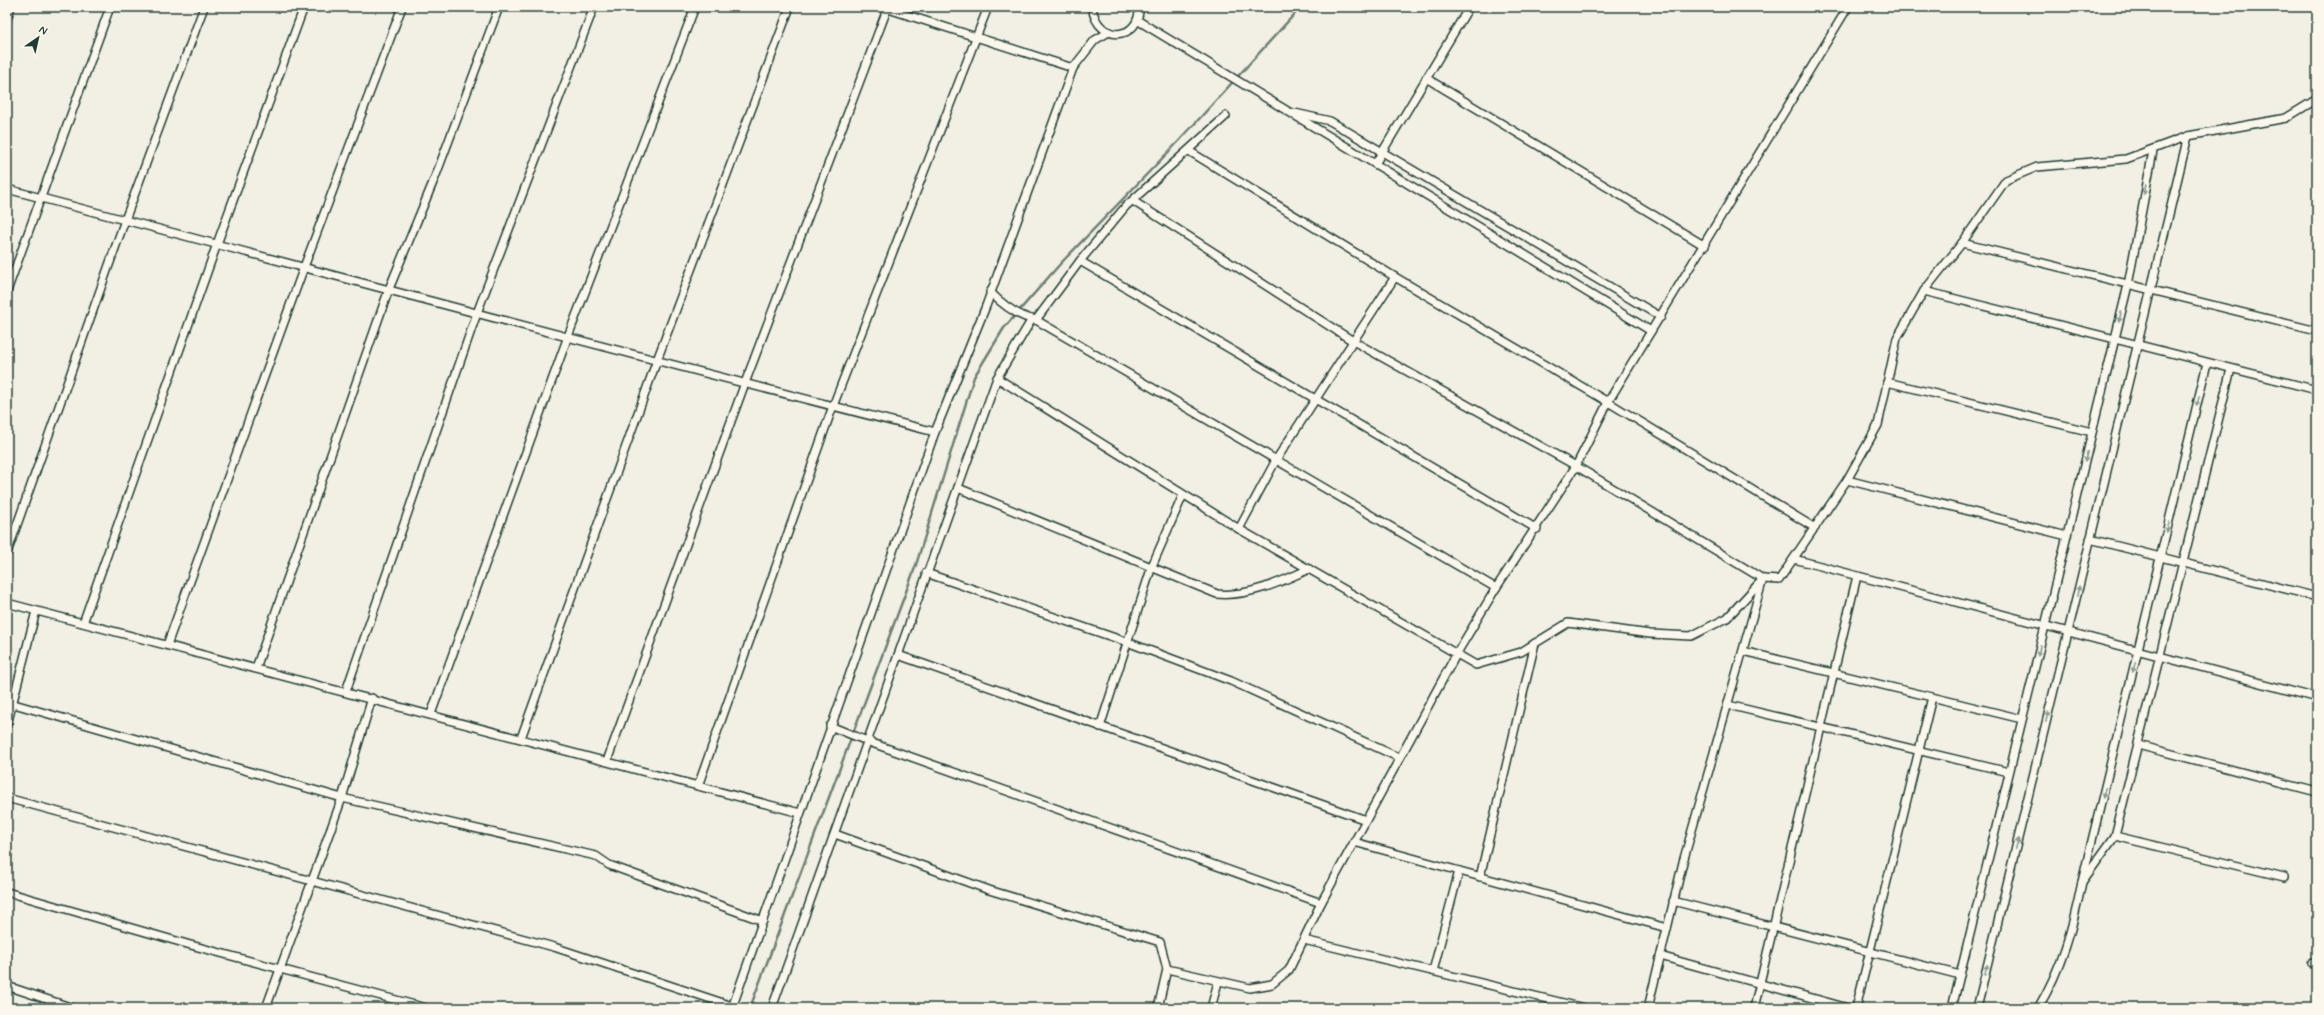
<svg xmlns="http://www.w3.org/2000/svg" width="2324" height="1015" font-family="Mynerve,sans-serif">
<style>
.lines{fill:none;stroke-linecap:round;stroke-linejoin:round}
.stream{stroke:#6e7f75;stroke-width:2.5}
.minor-casing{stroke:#1f3d34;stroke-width:10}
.minor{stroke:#fbf7ec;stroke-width:7}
.oneway{fill:#8d9a90}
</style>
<rect width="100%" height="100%" fill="#f2f0e5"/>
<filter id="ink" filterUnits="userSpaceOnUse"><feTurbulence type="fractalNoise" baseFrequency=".025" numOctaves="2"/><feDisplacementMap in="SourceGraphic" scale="8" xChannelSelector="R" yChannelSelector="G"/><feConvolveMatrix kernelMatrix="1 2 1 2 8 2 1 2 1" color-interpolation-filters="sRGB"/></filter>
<g filter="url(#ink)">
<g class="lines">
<!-- stream -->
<polyline class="stream" points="750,1008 916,565 974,377 1004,328 1061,263 1179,141 1301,7"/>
<!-- minor casing -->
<g class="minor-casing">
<g id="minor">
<polyline points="882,7 1073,68"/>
<path d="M1092 7C1098 45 1141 40 1139 7"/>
<polyline points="7,19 11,7"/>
<polyline points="1137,20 1651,331"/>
<polyline points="1426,78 1705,246"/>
<polyline points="1295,113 1330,121 1661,317"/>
<polyline points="1189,151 1395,277 1608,402 1815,528"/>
<polyline points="1375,164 1468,9"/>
<path d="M7 189C316 270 625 354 935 432"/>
<polyline points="1133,201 1353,341 1576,466 1763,579 1683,862 1648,1008"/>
<polyline points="1962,243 2317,331"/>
<polyline points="1080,261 1537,529"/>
<polyline points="7,291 110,7"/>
<polyline points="1924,291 2317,390"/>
<path d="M990 292C1003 305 1018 317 1036 320L1496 588"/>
<polyline points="1036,320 1080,261 1126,206 1226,116"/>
<polyline points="2207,363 2082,882 2115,836 2231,369"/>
<polyline points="997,378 1239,529 1476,665 1521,652 1568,623 1650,634 1691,636 1727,618 1763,579 1779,580 1847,480 1878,425 1897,338 1924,291 1962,243 2006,180 2037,167 2126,159 2188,136 2286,118 2317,99"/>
<polyline points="1887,382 2092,432"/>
<polyline points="1847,480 2067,536"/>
<path d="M958 488 1217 594C1248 597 1281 582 1309 569"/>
<polyline points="1239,529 1276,460 1395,277"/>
<polyline points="2090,539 2317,597"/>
<polyline points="7,553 125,220 204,7"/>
<polyline points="1794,559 2317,698"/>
<polyline points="926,573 1127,642 1231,681 1400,758"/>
<polyline points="7,603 800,813"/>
<polyline points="83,623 217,244 304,7"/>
<polyline points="167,645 304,267 402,7"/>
<polyline points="1743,651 2022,719"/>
<polyline points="898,655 1366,820"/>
<polyline points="256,668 389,289 436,175 499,7"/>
<polyline points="346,691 477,313 594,7"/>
<polyline points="7,702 342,798 596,856 609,865 763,921"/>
<polyline points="1728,705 2009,772"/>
<polyline points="431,714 567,339 695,7"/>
<polyline points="7,725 36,611"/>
<polyline points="830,726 872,743 1321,903"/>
<polyline points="1100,727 1152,566 1183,495"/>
<polyline points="521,738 657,360 790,7"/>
<polyline points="2138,745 2317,792"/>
<polyline points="607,761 745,383 888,7"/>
<polyline points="698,786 833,406 988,7"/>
<polyline points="7,798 554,947 732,1006"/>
<polyline points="835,834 989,890 1160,942 1167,969 1250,988 1272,984 1289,970 1321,903 1457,653 1496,588 1576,466 1608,402 1848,7"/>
<polyline points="2115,836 2284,877"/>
<polyline points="1354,842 1667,928"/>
<polyline points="1480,877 1535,643"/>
<polyline points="7,892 187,944 426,1008"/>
<polyline points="1673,901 1960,975"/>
<polyline points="1304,940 1584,1008"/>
<polyline points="1660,956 1848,1008"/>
<polyline points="2313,963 2317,964"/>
<polyline points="1433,971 1459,871"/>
<polyline points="7,986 73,1008"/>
<polyline points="266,1008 342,798 372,698"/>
<polyline points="732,1008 935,432 986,306 1073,68 1095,40 1109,32"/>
<polyline points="772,1008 997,378 1032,319"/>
<polyline points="1158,1008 1167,969"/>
<polyline points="1211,1008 1218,982"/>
<polyline points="1754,1008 1857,576"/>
<polyline points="1856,1008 1932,697"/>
<polyline points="1952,1008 2128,285 2153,151"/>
<polyline points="1977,1008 2188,136"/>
<path d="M2038 1008C2062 968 2073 927 2082 882"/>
</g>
</g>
<!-- minor -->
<use href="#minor" class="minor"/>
</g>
<!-- one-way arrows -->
<defs><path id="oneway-solid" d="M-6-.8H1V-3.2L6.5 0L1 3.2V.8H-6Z"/></defs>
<g class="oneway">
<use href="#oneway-solid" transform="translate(2145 189) rotate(101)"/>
<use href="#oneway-solid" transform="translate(2120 317) rotate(104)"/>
<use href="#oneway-solid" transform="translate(2198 401) rotate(104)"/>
<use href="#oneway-solid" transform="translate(2086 457) rotate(104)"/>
<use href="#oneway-solid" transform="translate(2168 527) rotate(104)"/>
<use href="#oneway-solid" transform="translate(2078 591) rotate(-76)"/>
<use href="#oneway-solid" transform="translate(2039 651) rotate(104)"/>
<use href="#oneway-solid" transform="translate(2134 667) rotate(104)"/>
<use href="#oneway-solid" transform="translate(2047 717) rotate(-76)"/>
<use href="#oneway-solid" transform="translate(2104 793) rotate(104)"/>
<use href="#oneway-solid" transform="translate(2017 844) rotate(-76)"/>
<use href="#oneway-solid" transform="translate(1986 970) rotate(-76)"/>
</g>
</g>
<!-- margin -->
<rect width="2324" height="1015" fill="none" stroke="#fbf7ec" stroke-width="24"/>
<rect x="12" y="12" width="2300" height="991" fill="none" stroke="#1f3d34" stroke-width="1.5" filter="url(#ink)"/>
<!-- north arrow -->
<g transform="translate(38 38) rotate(34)" stroke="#fbf7ec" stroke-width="3" paint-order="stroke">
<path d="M0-3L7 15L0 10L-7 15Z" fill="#1f3d34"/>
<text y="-6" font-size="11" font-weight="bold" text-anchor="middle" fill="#1f3d34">N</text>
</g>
</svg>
